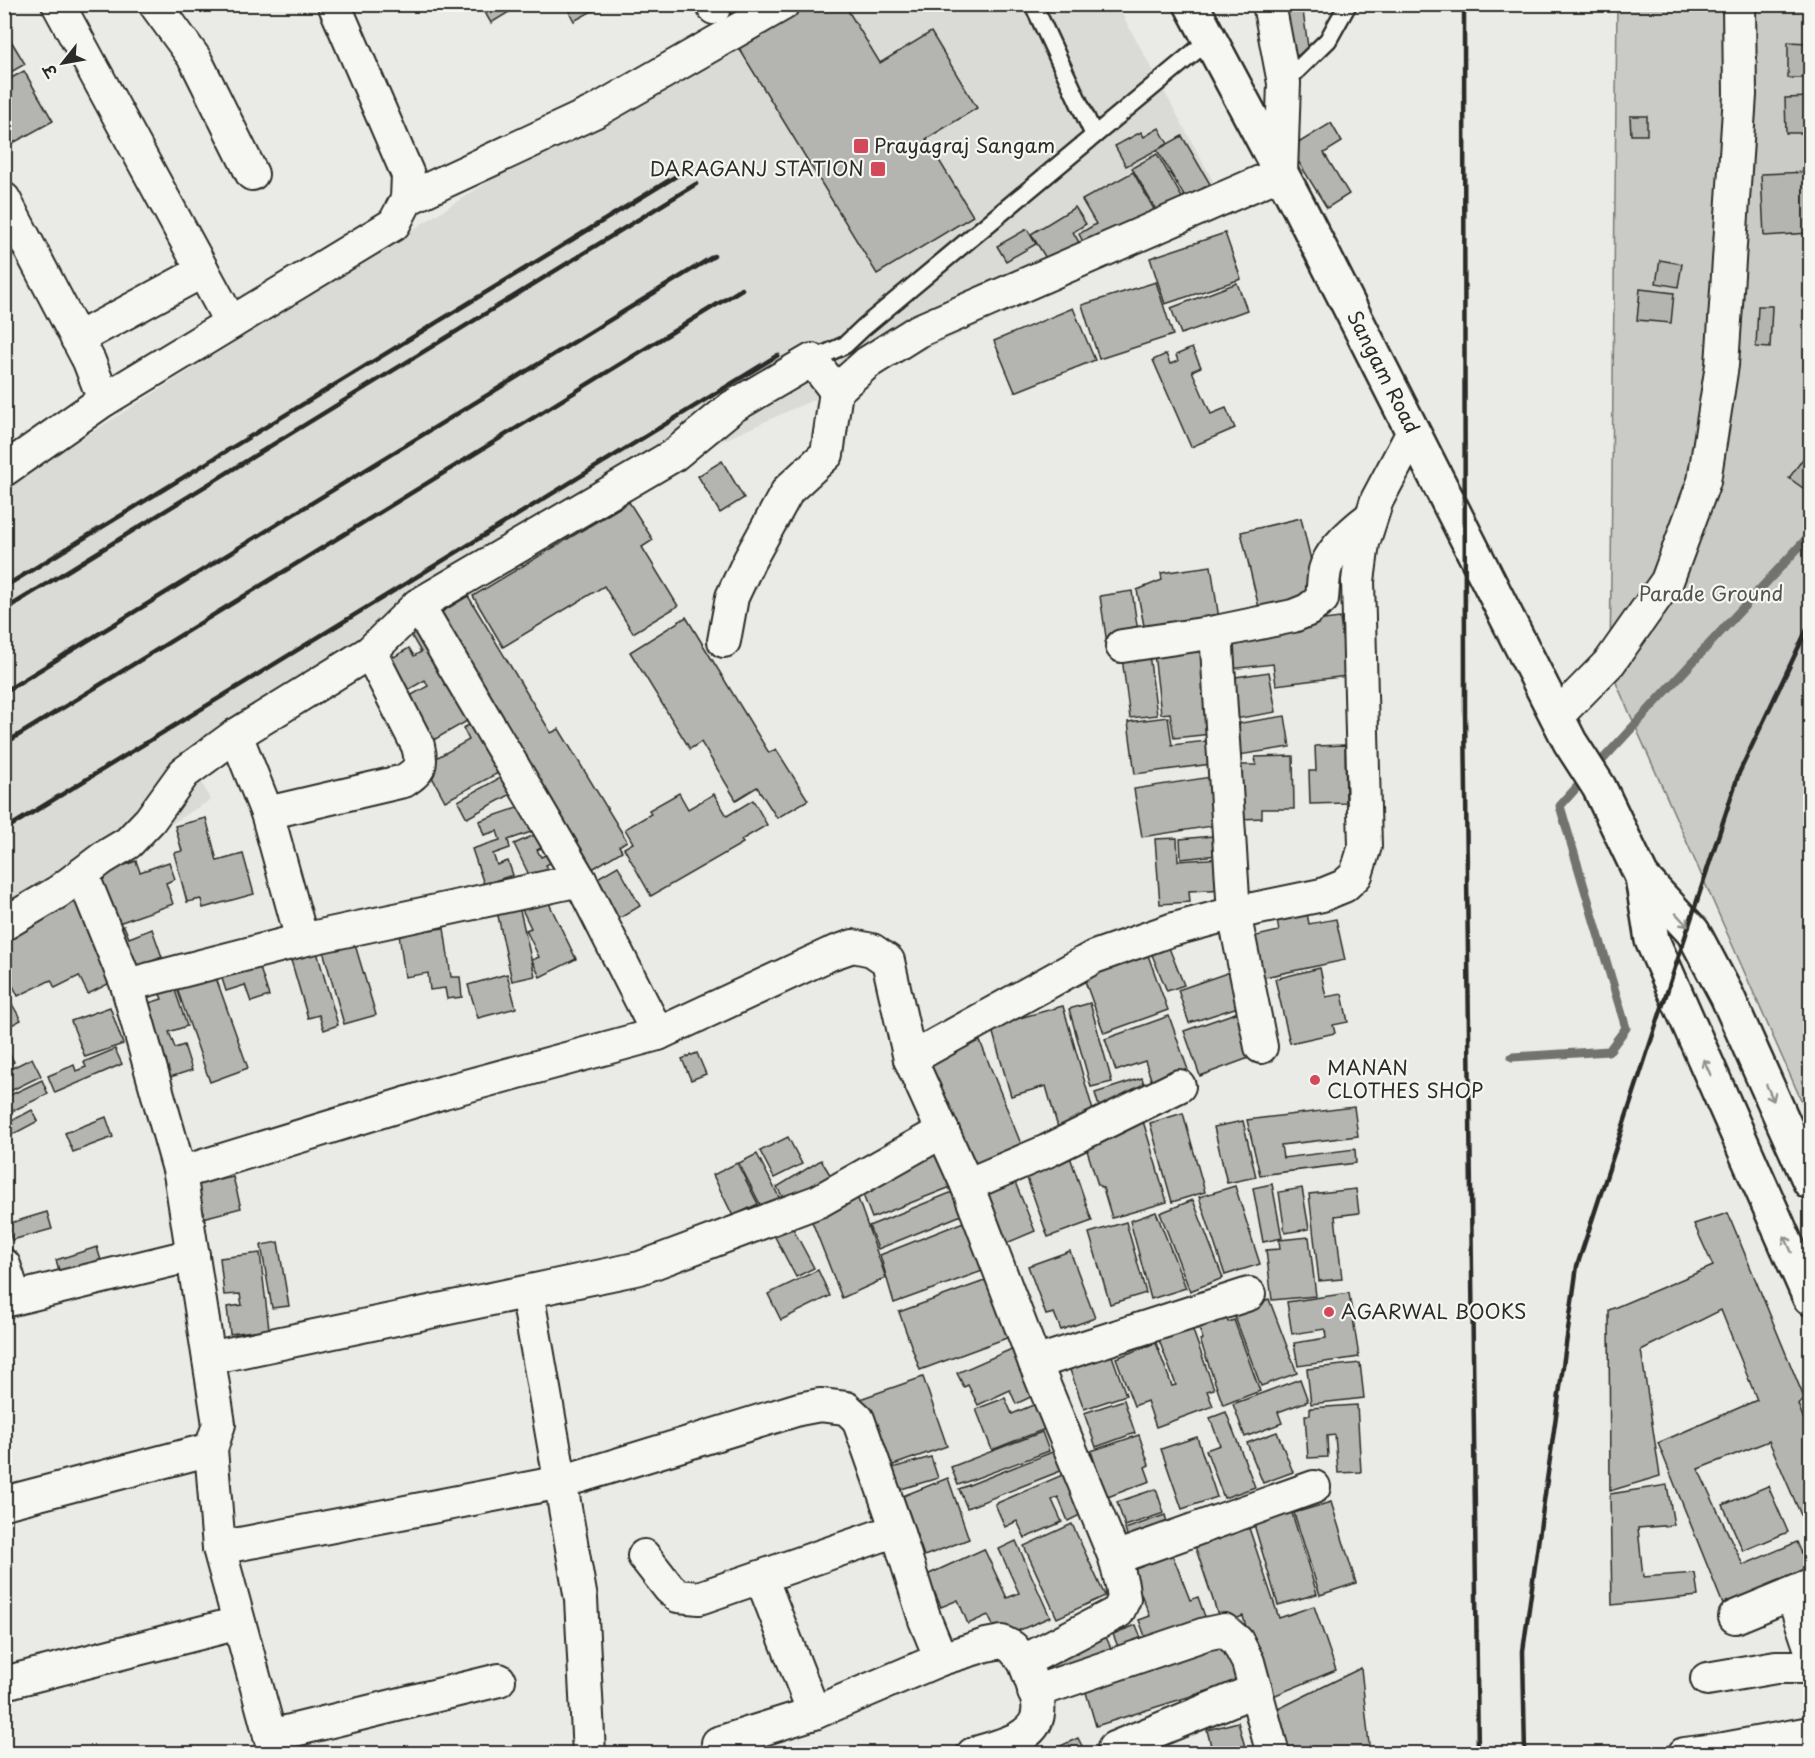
<svg xmlns="http://www.w3.org/2000/svg" width="1815" height="1758" font-family="'Playpen Sans','Playpen Sans Deva',sans-serif">
<style>
.built{fill:#dadad6}
.green{fill:#cacac7;stroke:#7a7a79;stroke-width:1.5}
.lines{fill:none;stroke-linecap:round;stroke-linejoin:round}
.stream{stroke:#727270;stroke-width:9}
.building{fill:#b4b4b1;stroke:#2b2b2b;stroke-width:1.5}
.lane-casing{stroke:#2b2b2b;stroke-width:21}
.street-casing{stroke:#2b2b2b;stroke-width:36}
.secondary-casing{stroke:#2b2b2b;stroke-width:38}
.lane{stroke:#f6f6f2;stroke-width:16}
.street{stroke:#f6f6f2;stroke-width:32}
.secondary{stroke:#f6f6f2;stroke-width:33}
.rail{stroke:#2b2b2b;stroke-width:4.5}
.oneway{stroke:#90908e}
.poi-dot{fill:#d1495b;stroke:#f6f6f2;stroke-width:2}
.labels{text-anchor:middle;stroke-width:4.5;stroke-linejoin:round;paint-order:stroke}
.poi-label{font-size:20px;fill:#2b2b2b;stroke:#f6f6f2;text-anchor:start}
.street-label{font-size:20px;fill:#2b2b2b;stroke:#f6f6f2}
.park-label{font-size:20px;fill:#535352;stroke:#f6f6f2}
</style>
<rect width="100%" height="100%" fill="#eaeae6"/>
<filter id="ink" filterUnits="userSpaceOnUse"><feTurbulence type="fractalNoise" baseFrequency=".0167" numOctaves="2"/><feDisplacementMap in="SourceGraphic" scale="12" xChannelSelector="R" yChannelSelector="G"/><feConvolveMatrix kernelMatrix="1 2 1 2 8 2 1 2 1" color-interpolation-filters="sRGB"/></filter>
<g filter="url(#ink)">
<!-- built -->
<polygon class="built" points="776,5 1117,5 1230,212 702,450 192,760 210,800 5,927 5,487 691,54"/>
<!-- green -->
<polygon class="green" points="1617,5 1810,5 1810,1120 1610,669"/>
<g class="lines">
<!-- stream -->
<g class="stream">
<polyline points="1595,768 1810,535"/>
<polyline points="1512,1057 1609,1051 1626,1028 1560,806 1585,778"/>
</g>
</g>
<!-- building -->
<g class="building">
<polygon points="480,4 522,4 491,23"/>
<polygon points="565,4 585,4 586,7 594,4 596,9 574,21"/>
<polygon points="780,4 844,4 880,63 931,32 977,108 926,139 973,216 877,274 731,35"/>
<polygon points="1278,4 1302,4 1309,54 1285,57"/>
<polygon points="4,29 25,64 4,76"/>
<polygon points="1788,42 1808,43 1807,78 1788,78"/>
<polygon points="24,71 53,121 4,148 4,107 12,103 9,97 4,100 4,82"/>
<polygon points="1810,97 1810,133 1786,133 1785,98"/>
<polygon points="1630,116 1647,116 1647,135 1631,135"/>
<polygon points="1331,123 1342,142 1324,153 1349,194 1327,208 1290,148"/>
<polygon points="1159,128 1168,144 1126,166 1115,146 1141,132 1144,137"/>
<polygon points="1182,136 1210,184 1186,199 1157,150"/>
<polygon points="1157,154 1184,201 1159,215 1132,168"/>
<polygon points="1133,172 1156,213 1088,251 1079,234 1096,224 1082,200"/>
<polygon points="1810,172 1810,233 1764,236 1761,174"/>
<polygon points="1075,207 1086,224 1073,232 1080,244 1049,263 1031,234"/>
<polygon points="1027,229 1036,244 1006,261 997,246"/>
<polygon points="1225,233 1241,279 1165,304 1150,258"/>
<polygon points="1660,260 1682,264 1678,287 1656,283"/>
<polygon points="1156,282 1173,335 1099,359 1082,305"/>
<polygon points="1237,283 1247,310 1181,334 1171,308"/>
<polygon points="1640,289 1674,293 1671,323 1637,320"/>
<polygon points="1758,306 1772,306 1770,348 1756,347"/>
<polygon points="1073,308 1095,360 1015,392 994,341"/>
<polygon points="1192,348 1201,367 1192,371 1211,414 1226,408 1235,428 1191,447 1153,360 1166,354 1170,364 1178,361 1176,355"/>
<polygon points="1810,449 1810,478 1803,488 1789,478"/>
<polygon points="722,461 744,498 720,513 698,476"/>
<polygon points="629,502 653,540 642,547 678,606 633,633 604,586 503,647 473,596"/>
<polygon points="1301,518 1320,598 1260,612 1241,532"/>
<polygon points="1211,566 1219,619 1146,636 1137,590 1162,580 1161,573"/>
<polygon points="1132,591 1139,639 1107,644 1100,596"/>
<polygon points="468,596 551,733 559,729 627,841 619,846 622,851 589,871 435,616"/>
<polygon points="686,617 769,753 776,749 808,800 777,818 757,787 736,800 701,742 690,749 630,652"/>
<polygon points="1340,618 1347,676 1276,685 1273,664 1230,669 1225,632"/>
<polygon points="425,627 476,716 423,746 399,702 428,686 425,680 406,691 374,656 389,648 394,657 409,648 414,656 421,652 411,635"/>
<polygon points="1209,638 1221,733 1174,738 1170,713 1161,714 1153,645"/>
<polygon points="1149,654 1157,715 1130,718 1122,658"/>
<polygon points="1269,672 1276,712 1235,719 1229,678"/>
<polygon points="1285,716 1290,747 1239,755 1234,724"/>
<polygon points="1168,717 1172,745 1216,740 1219,763 1135,774 1128,722"/>
<polygon points="477,721 504,770 445,801 425,764 469,740 463,728"/>
<polygon points="1345,745 1346,803 1310,804 1309,771 1316,771 1315,746"/>
<polygon points="1293,756 1294,809 1262,809 1262,818 1242,819 1241,765 1256,765 1255,757"/>
<polygon points="505,775 515,792 467,818 458,801"/>
<polygon points="1217,776 1225,824 1142,837 1134,789"/>
<polygon points="679,793 688,809 714,794 727,816 753,800 767,825 741,840 743,843 651,896 624,848 633,843 625,829 651,814 649,810"/>
<polygon points="523,806 531,832 508,840 510,848 493,854 497,865 508,861 513,875 494,881 496,887 486,890 472,849 500,840 497,831 484,835 479,821"/>
<polygon points="206,818 217,861 243,854 254,894 203,908 201,899 187,902 174,853 182,851 175,826"/>
<polygon points="537,834 543,847 537,850 541,857 548,854 552,862 546,865 550,873 532,881 514,844"/>
<polygon points="1224,835 1226,854 1181,859 1180,839"/>
<polygon points="1177,838 1178,861 1223,858 1226,889 1189,891 1190,902 1160,904 1155,839"/>
<polygon points="136,861 140,872 169,862 175,879 166,883 173,904 110,926 92,877"/>
<polygon points="618,866 640,906 617,920 594,880"/>
<polygon points="543,891 576,959 540,977 532,960 539,957 526,930 531,928 519,903"/>
<polygon points="74,897 114,981 88,994 79,976 55,988 51,980 18,996 4,967 4,930"/>
<polygon points="517,897 535,976 512,981 495,902"/>
<polygon points="1305,903 1309,924 1336,919 1345,960 1260,978 1252,937 1279,931 1275,909"/>
<polygon points="124,926 129,938 152,929 162,957 126,972 110,932"/>
<polygon points="444,928 451,977 460,977 462,997 447,999 445,988 430,990 428,973 405,977 399,934"/>
<polygon points="353,938 376,1015 344,1024 322,947"/>
<polygon points="1167,943 1184,985 1167,991 1150,950"/>
<polygon points="1146,950 1168,1010 1104,1033 1082,973"/>
<polygon points="317,952 338,1025 324,1030 319,1015 308,1018 291,960"/>
<polygon points="257,959 269,996 251,1002 245,985 226,991 220,972"/>
<polygon points="1320,968 1326,997 1342,994 1348,1022 1333,1025 1335,1033 1290,1043 1275,979"/>
<polygon points="1230,972 1241,1006 1189,1023 1178,990"/>
<polygon points="507,974 516,1008 478,1018 468,985"/>
<polygon points="200,975 203,983 216,978 248,1068 210,1082 175,983"/>
<polygon points="174,987 187,1026 169,1032 175,1048 184,1045 192,1070 164,1079 139,1006 162,999 159,992"/>
<polygon points="7,995 21,1020 4,1029 4,996"/>
<polygon points="1090,1003 1112,1082 1091,1087 1069,1009"/>
<polygon points="1063,1006 1098,1128 1061,1138 1046,1086 1011,1096 991,1026"/>
<polygon points="110,1007 123,1044 85,1057 71,1021"/>
<polygon points="1241,1011 1257,1055 1200,1076 1184,1031"/>
<polygon points="1169,1016 1188,1070 1152,1082 1145,1061 1116,1071 1105,1039"/>
<polygon points="980,1041 1025,1154 966,1178 920,1065"/>
<polygon points="4,1044 14,1062 4,1067"/>
<polygon points="115,1049 122,1064 55,1093 48,1076 74,1065 76,1071 86,1067 84,1062"/>
<polygon points="697,1053 706,1074 691,1080 682,1059"/>
<polygon points="32,1058 41,1076 4,1094 4,1072"/>
<polygon points="1142,1078 1152,1108 1104,1124 1095,1093"/>
<polygon points="42,1080 48,1094 4,1115 4,1098"/>
<polygon points="1354,1107 1358,1136 1281,1145 1283,1158 1355,1149 1356,1163 1260,1175 1247,1120"/>
<polygon points="32,1110 38,1121 4,1139 4,1125"/>
<polygon points="1183,1113 1205,1192 1172,1202 1150,1123"/>
<polygon points="106,1117 113,1137 73,1152 65,1133"/>
<polygon points="1143,1121 1167,1202 1112,1218 1103,1188 1098,1185 1084,1141"/>
<polygon points="1243,1121 1256,1177 1227,1183 1214,1127"/>
<polygon points="788,1137 802,1164 774,1178 760,1151"/>
<polygon points="946,1147 961,1183 872,1218 858,1182"/>
<polygon points="1067,1148 1092,1221 1048,1237 1022,1164"/>
<polygon points="757,1154 782,1203 764,1212 739,1163"/>
<polygon points="821,1160 836,1184 787,1205 777,1187"/>
<polygon points="737,1163 758,1204 733,1216 713,1175"/>
<polygon points="1010,1170 1035,1231 1002,1245 976,1184"/>
<polygon points="218,1176 219,1180 233,1177 241,1208 199,1219 190,1183"/>
<polygon points="1272,1184 1282,1238 1263,1242 1253,1188"/>
<polygon points="1235,1186 1260,1264 1225,1275 1199,1197"/>
<polygon points="1302,1188 1309,1229 1285,1233 1279,1192"/>
<polygon points="1356,1189 1359,1213 1335,1216 1342,1279 1319,1281 1309,1194"/>
<polygon points="955,1191 964,1214 878,1249 869,1226"/>
<polygon points="857,1196 886,1278 842,1298 809,1214"/>
<polygon points="1193,1200 1223,1278 1190,1291 1160,1213"/>
<polygon points="47,1212 52,1229 12,1240 7,1224"/>
<polygon points="1156,1212 1186,1288 1151,1299 1130,1221"/>
<polygon points="1728,1213 1805,1400 1798,1404 1810,1436 1810,1536 1769,1441 1698,1469 1743,1565 1797,1542 1810,1572 1726,1612 1658,1443 1757,1400 1721,1310 1641,1350 1660,1476 1610,1491 1609,1310 1713,1266 1694,1224"/>
<polygon points="966,1221 985,1270 894,1303 880,1255"/>
<polygon points="1126,1222 1146,1293 1110,1304 1089,1233"/>
<polygon points="791,1225 814,1268 796,1277 774,1235"/>
<polygon points="1309,1237 1316,1296 1272,1300 1266,1250 1280,1249 1279,1240"/>
<polygon points="278,1242 289,1306 272,1308 261,1245"/>
<polygon points="97,1247 102,1264 61,1277 56,1260"/>
<polygon points="1070,1251 1095,1318 1061,1330 1054,1313 1046,1315 1028,1266"/>
<polygon points="260,1253 269,1329 230,1334 227,1307 242,1305 240,1294 224,1295 220,1258"/>
<polygon points="818,1270 830,1296 781,1320 768,1294"/>
<polygon points="990,1279 1012,1336 920,1370 899,1312"/>
<polygon points="1349,1293 1359,1357 1298,1366 1294,1343 1326,1338 1325,1329 1292,1334 1287,1302"/>
<polygon points="1269,1299 1297,1373 1261,1386 1233,1312"/>
<polygon points="1225,1313 1228,1322 1234,1320 1260,1391 1223,1405 1200,1340 1203,1339 1197,1323"/>
<polygon points="1192,1328 1214,1389 1207,1391 1213,1406 1156,1427 1147,1401 1134,1406 1116,1358 1156,1343 1172,1386 1176,1385 1159,1340"/>
<polygon points="1014,1348 1041,1392 1016,1404 1010,1390 978,1405 968,1385 964,1387 957,1373"/>
<polygon points="1111,1353 1126,1395 1084,1409 1069,1367"/>
<polygon points="1360,1363 1364,1398 1311,1404 1307,1369"/>
<polygon points="923,1377 947,1446 882,1469 857,1400"/>
<polygon points="1300,1379 1308,1401 1278,1412 1282,1423 1245,1437 1233,1404"/>
<polygon points="1005,1398 1012,1414 1045,1400 1055,1425 992,1450 976,1409"/>
<polygon points="1124,1400 1135,1433 1096,1447 1084,1413"/>
<polygon points="1357,1405 1361,1472 1338,1473 1335,1435 1327,1436 1328,1457 1308,1458 1305,1415 1310,1415 1310,1408"/>
<polygon points="1226,1412 1255,1487 1224,1498 1206,1450 1220,1445 1210,1418"/>
<polygon points="1042,1432 1049,1451 958,1485 951,1467"/>
<polygon points="1277,1432 1293,1472 1263,1483 1247,1443"/>
<polygon points="1139,1435 1149,1465 1145,1467 1150,1481 1105,1498 1097,1479 1100,1478 1091,1451"/>
<polygon points="1197,1437 1217,1497 1182,1509 1161,1449"/>
<polygon points="1055,1451 1063,1470 967,1508 959,1489"/>
<polygon points="931,1457 938,1478 891,1492 885,1470"/>
<polygon points="1067,1473 1084,1513 1068,1521 1058,1497 1052,1500 1062,1522 1025,1538 1017,1521 1005,1527 995,1504"/>
<polygon points="948,1478 969,1539 924,1556 903,1496"/>
<polygon points="1667,1485 1674,1525 1638,1528 1643,1577 1695,1573 1698,1596 1612,1605 1610,1494"/>
<polygon points="1768,1486 1788,1532 1743,1551 1723,1505"/>
<polygon points="1156,1489 1164,1513 1125,1526 1117,1502"/>
<polygon points="1331,1502 1356,1583 1320,1595 1294,1513"/>
<polygon points="1291,1510 1317,1594 1278,1605 1253,1521"/>
<polygon points="1165,1515 1170,1533 1130,1546 1125,1529"/>
<polygon points="1247,1522 1279,1618 1314,1606 1336,1670 1266,1699 1243,1616 1221,1624 1193,1540"/>
<polygon points="1072,1524 1105,1596 1057,1618 1024,1546"/>
<polygon points="1016,1541 1050,1617 999,1639 988,1615 968,1624 958,1600 941,1607 927,1575 984,1549 1007,1598 1019,1593 999,1549"/>
<polygon points="1169,1546 1190,1600 1198,1597 1208,1625 1149,1647 1139,1620 1150,1616 1128,1562"/>
<polygon points="1136,1625 1145,1648 1122,1657 1113,1634"/>
<polygon points="1227,1634 1242,1680 1096,1726 1082,1679"/>
<polygon points="1106,1637 1115,1657 1043,1686 1036,1659 1074,1649"/>
<polygon points="1361,1668 1370,1754 1278,1754 1268,1714"/>
<polygon points="1238,1722 1247,1754 1213,1754 1207,1730"/>
<polygon points="1078,1738 1086,1754 1048,1754 1047,1752"/>
</g>
<g class="lines">
<!-- lane casing -->
<g class="lane-casing">
<g id="lane">
<polyline points="1033,4 1094,135"/>
<polyline points="1284,83 1328,40 1348,4"/>
<polyline points="812,360 845,345 864,327 1210,39"/>
</g>
</g>
<!-- street casing -->
<g class="street-casing">
<g id="street">
<polyline points="58,4 231,323"/>
<polyline points="155,4 195,59 252,174"/>
<polyline points="712,4 714,8"/>
<polyline points="4,199 89,361 104,400"/>
<polyline points="407,199 596,111 783,4"/>
<polyline points="77,339 203,271"/>
<polyline points="4,470 104,400 394,224 407,199 408,175 334,4"/>
<polyline points="418,605 580,880 658,1034"/>
<polyline points="1216,632 1234,913 1261,1047"/>
<polyline points="724,641 732,597 749,561 788,490 827,454 836,391 867,363 918,331 1281,173 1284,83 1269,4"/>
<path d="M1122 646 1216 632 1293 616 1308 610 1322 599C1323 590 1323 580 1325 570 1330 550 1355 529 1371 517"/>
<polyline points="1557,716 1610,662 1667,581 1704,481 1722,365 1740,95 1739,4"/>
<polyline points="236,735 267,813 302,940"/>
<path d="M267 813 404 781C420 770 423 766 418 746L370 652"/>
<polyline points="82,874 127,985 180,1173 219,1424 211,1449 219,1548 275,1754"/>
<polyline points="4,924 58,892 103,858 128,843 150,820 184,773 236,735 370,652 418,605 674,455 732,407 812,360 836,391"/>
<polyline points="127,985 302,940 580,880"/>
<path d="M910 1059 967 1185 1035 1363 1115 1558 1122 1585 1124 1599 1118 1612 1024 1661C1029 1675 1035 1689 1038 1703 1043 1739 999 1745 973 1754"/>
<polyline points="180,1173 444,1092 658,1034 830,954 853,946 872,950 888,961 910,1059 1094,957 1171,930 1234,913 1322,895 1344,886 1356,875 1365,846 1358,581 1363,543 1377,500 1413,432"/>
<polyline points="967,1185 1047,1151 1179,1086"/>
<polyline points="4,1265 15,1298"/>
<polyline points="527,1292 581,1599 589,1754"/>
<polyline points="4,1301 193,1255"/>
<polyline points="209,1358 640,1268 819,1201 943,1131"/>
<polyline points="1035,1363 1249,1294"/>
<polyline points="4,1503 211,1449"/>
<polyline points="219,1548 561,1482 799,1409 820,1405 846,1408 858,1419 897,1530 925,1620 941,1659"/>
<polyline points="644,1556 669,1588 678,1596 699,1598 897,1530"/>
<polyline points="1115,1558 1314,1487"/>
<polyline points="761,1577 814,1713"/>
<polyline points="1792,1594 1810,1647"/>
<polyline points="1735,1617 1810,1586"/>
<polyline points="1707,1679 1776,1667 1810,1667"/>
<polyline points="4,1683 239,1623"/>
<polyline points="1034,1692 1205,1634 1224,1630 1237,1641 1248,1662 1273,1754"/>
<polyline points="270,1736 499,1680"/>
<polyline points="718,1743 814,1713 941,1659 986,1645 1002,1642 1012,1647 1024,1661"/>
<polyline points="1114,1748 1256,1690"/>
<polyline points="1684,1754 1724,1749 1810,1733"/>
</g>
</g>
<!-- secondary casing -->
<g class="secondary-casing">
<g id="secondary">
<polyline points="1191,4 1299,207 1570,742 1599,787 1642,877 1693,932 1727,996 1810,1182"/>
<polyline points="1642,877 1652,940 1810,1298"/>
</g>
</g>
<!-- lane -->
<use href="#lane" class="lane"/>
<!-- street -->
<use href="#street" class="street"/>
<!-- secondary -->
<use href="#secondary" class="secondary"/>
<!-- rail -->
<g class="rail">
<polyline points="1464,4 1465,713 1478,1754"/>
<polyline points="4,587 691,167"/>
<polyline points="4,610 696,184"/>
<polyline points="4,692 714,256"/>
<polyline points="4,744 742,289"/>
<polyline points="4,830 778,355"/>
<polyline points="1525,1754 1523,1651 1577,1266 1739,773 1810,623"/>
</g>
</g>
<!-- one-way arrows -->
<defs><path id="oneway-shaft" d="M-6 0H5M1.5-3L5.5 0L1.5 3" fill="none" stroke-width="1.6" stroke-linecap="round" stroke-linejoin="round" transform="scale(1.5)"/></defs>
<g class="oneway">
<use href="#oneway-shaft" transform="translate(1682 920) rotate(47)"/>
<use href="#oneway-shaft" transform="translate(1707 1067) rotate(-114)"/>
<use href="#oneway-shaft" transform="translate(1770 1093) rotate(66)"/>
<use href="#oneway-shaft" transform="translate(1788 1244) rotate(-114)"/>
</g>
</g>
<!-- markers -->
<g class="poi-dot">
<rect x="853" y="138" width="16" height="16" rx="3"/>
<rect x="870" y="161" width="16" height="16" rx="3"/>
<circle cx="1315" cy="1080" r="6"/>
<circle cx="1329" cy="1312" r="6"/>
</g>
<g class="labels">
<!-- poi labels -->
<g class="poi-label">
<text x="874" y="153">Prayagraj Sangam</text>
<text x="864" y="176" text-anchor="end">DARAGANJ STATION</text>
<text x="1327" y="1075">MANAN<tspan x="1327" dy="23">CLOTHES SHOP</tspan></text>
<text x="1341" y="1319">AGARWAL BOOKS</text>
</g>
<!-- street labels -->
<g class="street-label">
<text transform="translate(1383 372) rotate(63)" y="7">Sangam Road</text>
</g>
<!-- park labels -->
<g class="park-label">
<text x="1711" y="601">Parade Ground</text>
</g>
</g>
<!-- margin -->
<rect width="1815" height="1758" fill="none" stroke="#f6f6f2" stroke-width="24"/>
<rect x="12" y="12" width="1791" height="1734" fill="none" stroke="#2b2b2b" stroke-width="2" filter="url(#ink)"/>
<!-- north arrow -->
<g transform="translate(63 63) rotate(239)" stroke="#f6f6f2" stroke-width="4.5" paint-order="stroke">
<path d="M0-4.5L10 22L0 15L-10 22Z" fill="#2b2b2b"/>
<text y="-9" font-size="16" font-weight="bold" text-anchor="middle" fill="#2b2b2b">उ</text>
</g>
</svg>
